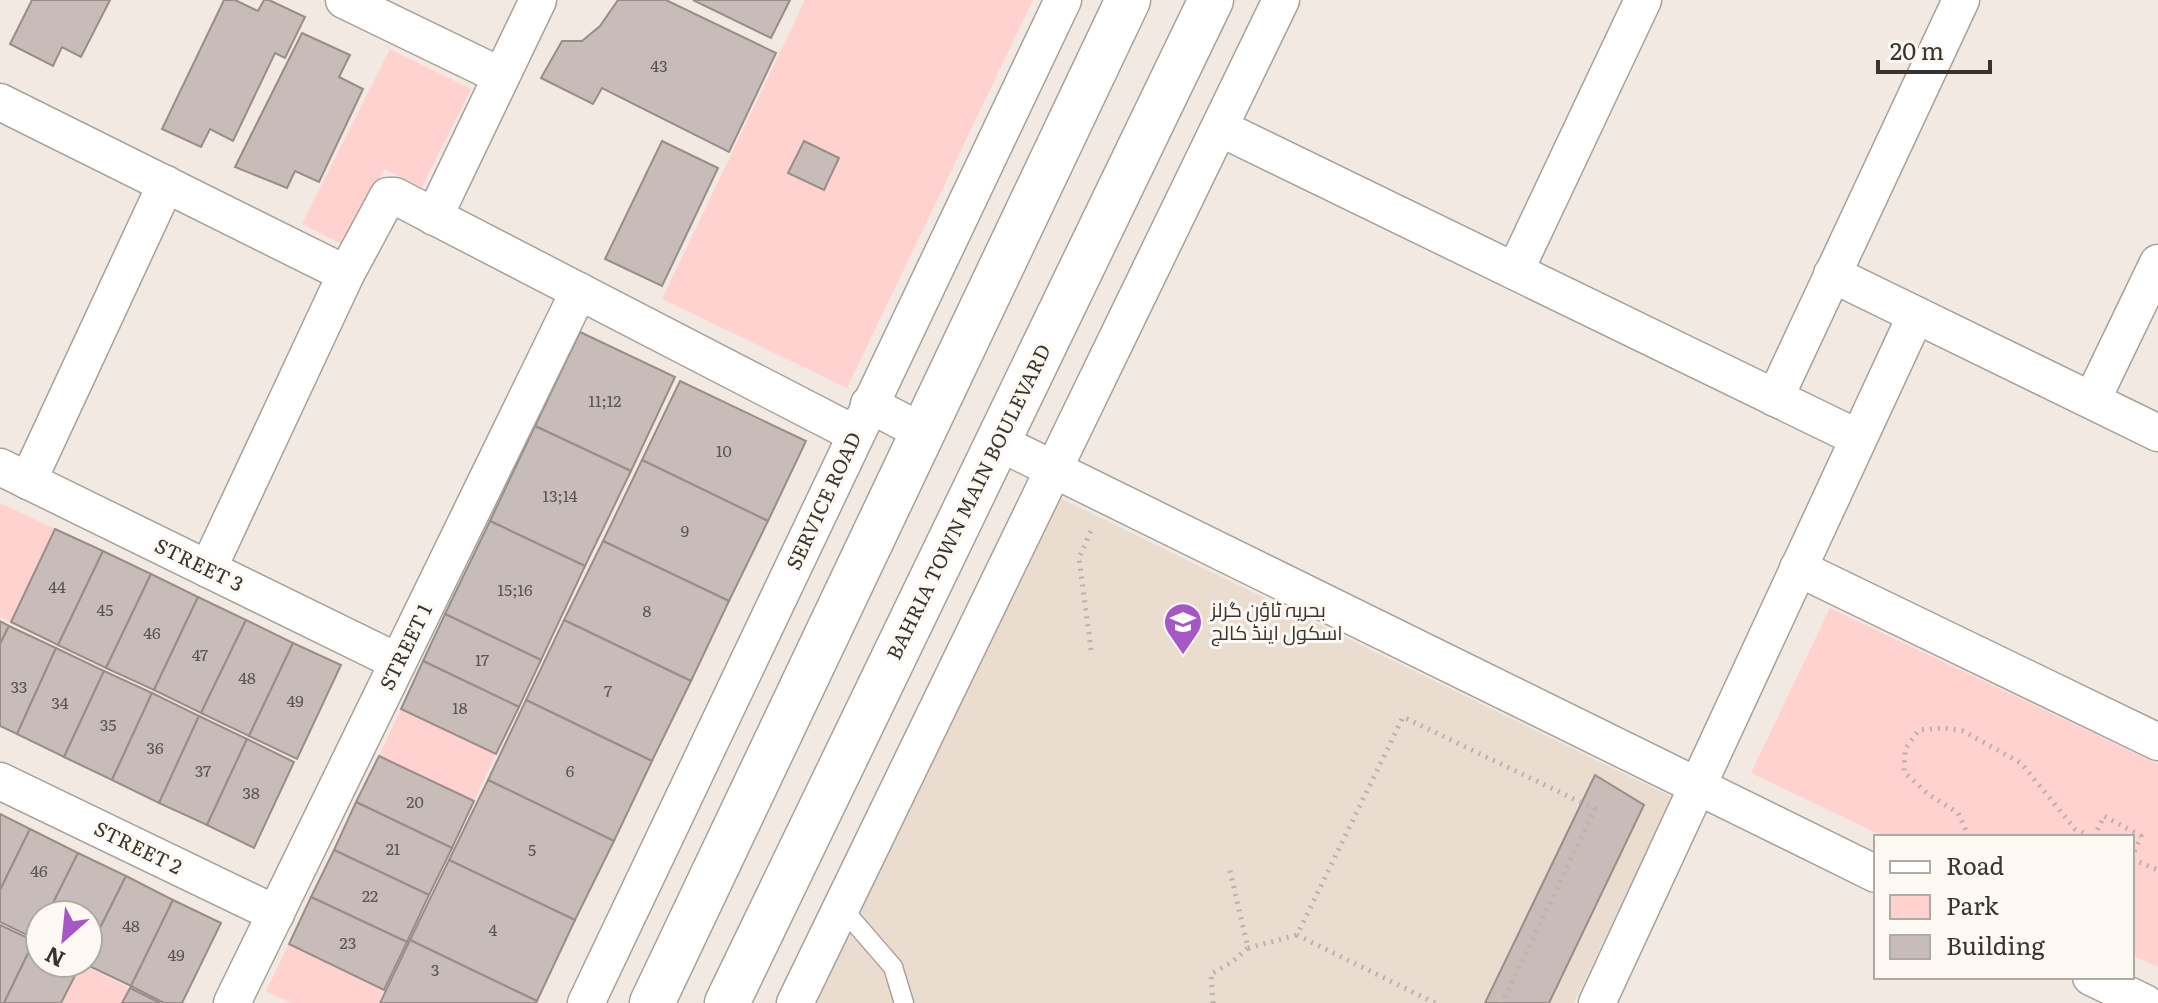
<svg xmlns="http://www.w3.org/2000/svg" width="2158" height="1003" font-family="Literata,Cairo,serif">
<style>
.built{fill:#eadccf}
.green{fill:#ffd1cf}
.building{fill:#c7bcb8;stroke:#988d89;stroke-width:2}
.lines{fill:none;stroke-linecap:round;stroke-linejoin:round}
.service-casing{stroke:#a8a19a;stroke-width:21}
.minor-casing{stroke:#a8a19a;stroke-width:39}
.secondary-casing{stroke:#a8a19a;stroke-width:47}
.path{stroke:#b9b3ac;stroke-width:5;stroke-dasharray:2 6;stroke-linecap:butt}
.service{stroke:#fff;stroke-width:18}
.minor{stroke:#fff;stroke-width:36}
.secondary{stroke:#fff;stroke-width:44}
.labels{text-anchor:middle;stroke-width:6;stroke-linejoin:round;paint-order:stroke}
.number-label{font-size:16px;fill:#5b5653}
.street-label{font-size:20px;fill:#373431;stroke:#fef8f2}
.poi-label{font-size:20px;fill:#373431;stroke:#fef8f2;text-anchor:start}
</style>
<rect width="100%" height="100%" fill="#f2eae2"/>
<!-- built -->
<polygon class="built" points="1060,498 1672,797 1574,1003 810,1003"/>
<!-- green -->
<g class="green">
<polygon points="805,0 1033,0 847,388 662,299"/>
<polygon points="390,49 471,89 422,187 384,169 345,246 302,224"/>
<polygon points="0,503 55,529 11,622 0,617"/>
<polygon points="1830,608 2158,764 2158,967 2132,955 2132,837 1885,837 1751,773"/>
<polygon points="401,709 496,754 474,801 379,756"/>
<polygon points="289,944 384,990 378,1003 291,1003 266,991"/>
<polygon points="81,964 130,988 122,1003 62,1003"/>
</g>
<!-- building -->
<g class="building">
<polygon points="32,0 110,0 81,57 62,47 53,66 10,44"/>
<polygon points="224,0 235,0 258,11 264,0 269,0 305,17 285,58 275,53 233,141 210,129 201,147 162,129"/>
<polygon points="618,0 666,0 776,53 729,152 602,88 593,104 541,78 562,41 582,41 600,26"/>
<polygon points="693,0 790,0 771,38"/>
<polygon points="302,33 350,55 339,77 363,89 319,182 295,171 287,188 235,167"/>
<polygon points="662,141 718,168 662,286 605,259"/>
<polygon points="804,141 839,158 824,190 788,173"/>
<polygon points="580,332 675,377 631,471 535,426"/>
<polygon points="680,381 806,441 768,521 642,460"/>
<polygon points="535,426 631,471 585,566 490,521"/>
<polygon points="642,460 768,521 729,601 603,541"/>
<polygon points="490,521 585,566 541,660 445,614"/>
<polygon points="55,529 103,551 58,645 11,622"/>
<polygon points="603,541 729,601 691,681 564,620"/>
<polygon points="103,551 151,574 106,668 58,645"/>
<polygon points="151,574 198,597 154,690 106,668"/>
<polygon points="198,597 246,620 201,713 154,690"/>
<polygon points="445,614 541,660 519,707 423,661"/>
<polygon points="246,620 293,643 249,736 201,713"/>
<polygon points="564,620 691,681 652,761 526,700"/>
<polygon points="0,621 9,626 0,644"/>
<polygon points="9,626 56,648 17,734 0,726 0,644"/>
<polygon points="293,643 341,665 297,759 249,736"/>
<polygon points="56,648 104,671 64,757 17,734"/>
<polygon points="423,661 519,707 496,754 401,709"/>
<polygon points="104,671 152,693 112,780 64,757"/>
<polygon points="152,693 199,716 159,803 112,780"/>
<polygon points="526,700 652,761 614,841 488,780"/>
<polygon points="199,716 247,739 207,825 159,803"/>
<polygon points="247,739 294,762 254,848 207,825"/>
<polygon points="379,756 474,801 452,848 356,802"/>
<polygon points="1595,775 1644,805 1549,1003 1485,1003"/>
<polygon points="488,780 614,841 575,920 449,860"/>
<polygon points="356,802 452,848 429,895 334,850"/>
<polygon points="0,814 30,829 0,890"/>
<polygon points="30,829 78,853 47,915 40,915 40,928 35,939 0,922 0,890"/>
<polygon points="334,850 429,895 407,942 311,897"/>
<polygon points="78,853 126,876 88,952 88,915 47,915"/>
<polygon points="449,860 575,920 537,1001 410,940"/>
<polygon points="126,876 173,900 131,986 83,963 88,963 88,952"/>
<polygon points="311,897 407,942 384,990 289,944"/>
<polygon points="173,900 221,923 182,1003 164,1003 131,986"/>
<polygon points="0,925 34,941 4,1003 0,1003"/>
<polygon points="410,940 537,1001 536,1003 380,1003"/>
<polygon points="34,941 40,944 40,963 81,964 61,1003 4,1003"/>
<polygon points="130,988 160,1003 122,1003"/>
</g>
<g class="lines">
<!-- service casing -->
<g class="service-casing">
<polyline id="service" points="842,908 893,967 904,1003"/>
</g>
<!-- minor casing -->
<g class="minor-casing">
<g id="minor">
<polyline points="344,0 501,76"/>
<polyline points="0,102 346,274"/>
<polyline points="1220,128 1858,438"/>
<polyline points="434,217 538,0"/>
<polyline points="1515,271 1643,0"/>
<polyline points="1832,274 2158,433"/>
<polyline points="1775,398 1961,0"/>
<polyline points="2092,400 2158,263"/>
<polyline points="869,404 924,433"/>
<polyline points="998,442 1876,874"/>
<polyline points="0,467 398,662"/>
<polyline points="28,481 166,184"/>
<polyline points="1798,568 2158,742"/>
<polyline points="208,569 346,274 388,196 395,196 855,434"/>
<polyline points="0,781 276,914"/>
<polyline points="2091,977 2145,1003"/>
<polyline points="232,1003 579,291"/>
<polyline points="586,1003 1063,0"/>
<polyline points="795,1003 1281,0"/>
<polyline points="1597,1003 1916,315"/>
</g>
</g>
<!-- secondary casing -->
<g class="secondary-casing">
<g id="secondary">
<polyline points="652,1003 1128,0"/>
<polyline points="727,1003 1211,0"/>
</g>
</g>
<!-- path -->
<g class="path">
<polyline points="1091,650 1079,558 1093,526"/>
<polyline points="1969,837 1958,813 1928,794 1904,772 1905,749 1919,730 1944,728 1963,731 2021,763 2075,829 2091,837"/>
<polyline points="2094,837 2104,816 2141,836 2132,857"/>
<polyline points="2132,859 2158,870"/>
<polyline points="1248,948 1297,935"/>
<polyline points="1213,1003 1211,974 1232,962 1248,948 1229,867"/>
<polyline points="1435,1003 1297,935 1403,717 1595,809 1502,1003"/>
</g>
<!-- service -->
<use href="#service" class="service"/>
<!-- minor -->
<use href="#minor" class="minor"/>
<!-- secondary -->
<use href="#secondary" class="secondary"/>
</g>
<!-- icons -->
<defs>
<g id="school-pin" transform="scale(2)"><path d="M0 17L-7.5 6A9.5 9.5 0 1 1 7.5 6Z" fill="#a557c8" stroke="#fef8f2"/><path d="M0-5L7-2L0 1L-7-2ZM-4 1L0 2.5L4 1V4Q0 6-4 4Z" fill="#fff"/></g>
</defs>
<g fill-rule="evenodd">
<use href="#school-pin" x="1183" y="622"/>
</g>
<g class="labels">
<!-- number labels -->
<g class="number-label">
<text x="659" y="72">43</text>
<text x="605" y="407">11;12</text>
<text x="724" y="457">10</text>
<text x="560" y="502">13;14</text>
<text x="685" y="537">9</text>
<text x="57" y="593">44</text>
<text x="515" y="596">15;16</text>
<text x="105" y="616">45</text>
<text x="647" y="617">8</text>
<text x="152" y="639">46</text>
<text x="200" y="661">47</text>
<text x="482" y="666">17</text>
<text x="247" y="684">48</text>
<text x="19" y="693">33</text>
<text x="608" y="697">7</text>
<text x="295" y="707">49</text>
<text x="60" y="709">34</text>
<text x="460" y="714">18</text>
<text x="108" y="731">35</text>
<text x="155" y="754">36</text>
<text x="203" y="777">37</text>
<text x="570" y="777">6</text>
<text x="251" y="799">38</text>
<text x="415" y="808">20</text>
<text x="393" y="855">21</text>
<text x="532" y="856">5</text>
<text x="39" y="877">46</text>
<text x="370" y="902">22</text>
<text x="131" y="932">48</text>
<text x="493" y="936">4</text>
<text x="348" y="949">23</text>
<text x="176" y="961">49</text>
<text x="435" y="976">3</text>
</g>
<!-- street labels -->
<g class="street-label">
<text transform="translate(824 501) rotate(-65)" y="7">SERVICE ROAD</text>
<text transform="translate(969 502) rotate(-64)" y="7">BAHRIA TOWN MAIN BOULEVARD</text>
<text transform="translate(199 565) rotate(26)" y="7">STREET 3</text>
<text transform="translate(406 647) rotate(-64)" y="7">STREET 1</text>
<text transform="translate(138 848) rotate(26)" y="7">STREET 2</text>
</g>
<!-- poi labels -->
<g class="poi-label">
<text x="1211" y="617">بحریہ ٹاؤن گرلز<tspan x="1211" dy="23">اسکول اینڈ کالج</tspan></text>
</g>
</g>
<!-- legend -->
<rect x="1874" y="835" width="260" height="144" fill="#fef8f2" stroke="#aeaaa5" stroke-width="2"/>
<rect x="1890" y="861" width="40" height="12" fill="#ffffff" stroke="#aeaaa5" stroke-width="2"/>
<text x="1946" y="875" font-size="24" fill="#373431">Road</text>
<rect x="1890" y="895" width="40" height="24" fill="#ffd1cf" stroke="#aeaaa5" stroke-width="2"/>
<text x="1946" y="915" font-size="24" fill="#373431">Park</text>
<rect x="1890" y="935" width="40" height="24" fill="#c7bcb8" stroke="#aeaaa5" stroke-width="2"/>
<text x="1946" y="955" font-size="24" fill="#373431">Building</text>
<!-- north arrow -->
<g transform="translate(64 939) rotate(207)"><circle r="38" fill="#fef8f2" stroke="#aeaaa5" stroke-width="2"/>
<path d="M0-6L14 30L0 20L-14 30Z" fill="#a557c8"/>
<text y="-12" font-size="22" font-weight="bold" text-anchor="middle" fill="#373431">N</text>
</g>
<!-- scale -->
<path d="M1878 60v12h112v-12" fill="none" stroke="#373431" stroke-width="4"/>
<text x="1890" y="60" font-size="24" fill="#373431" stroke="#fef8f2" stroke-width="6" paint-order="stroke">20 m</text>
</svg>
